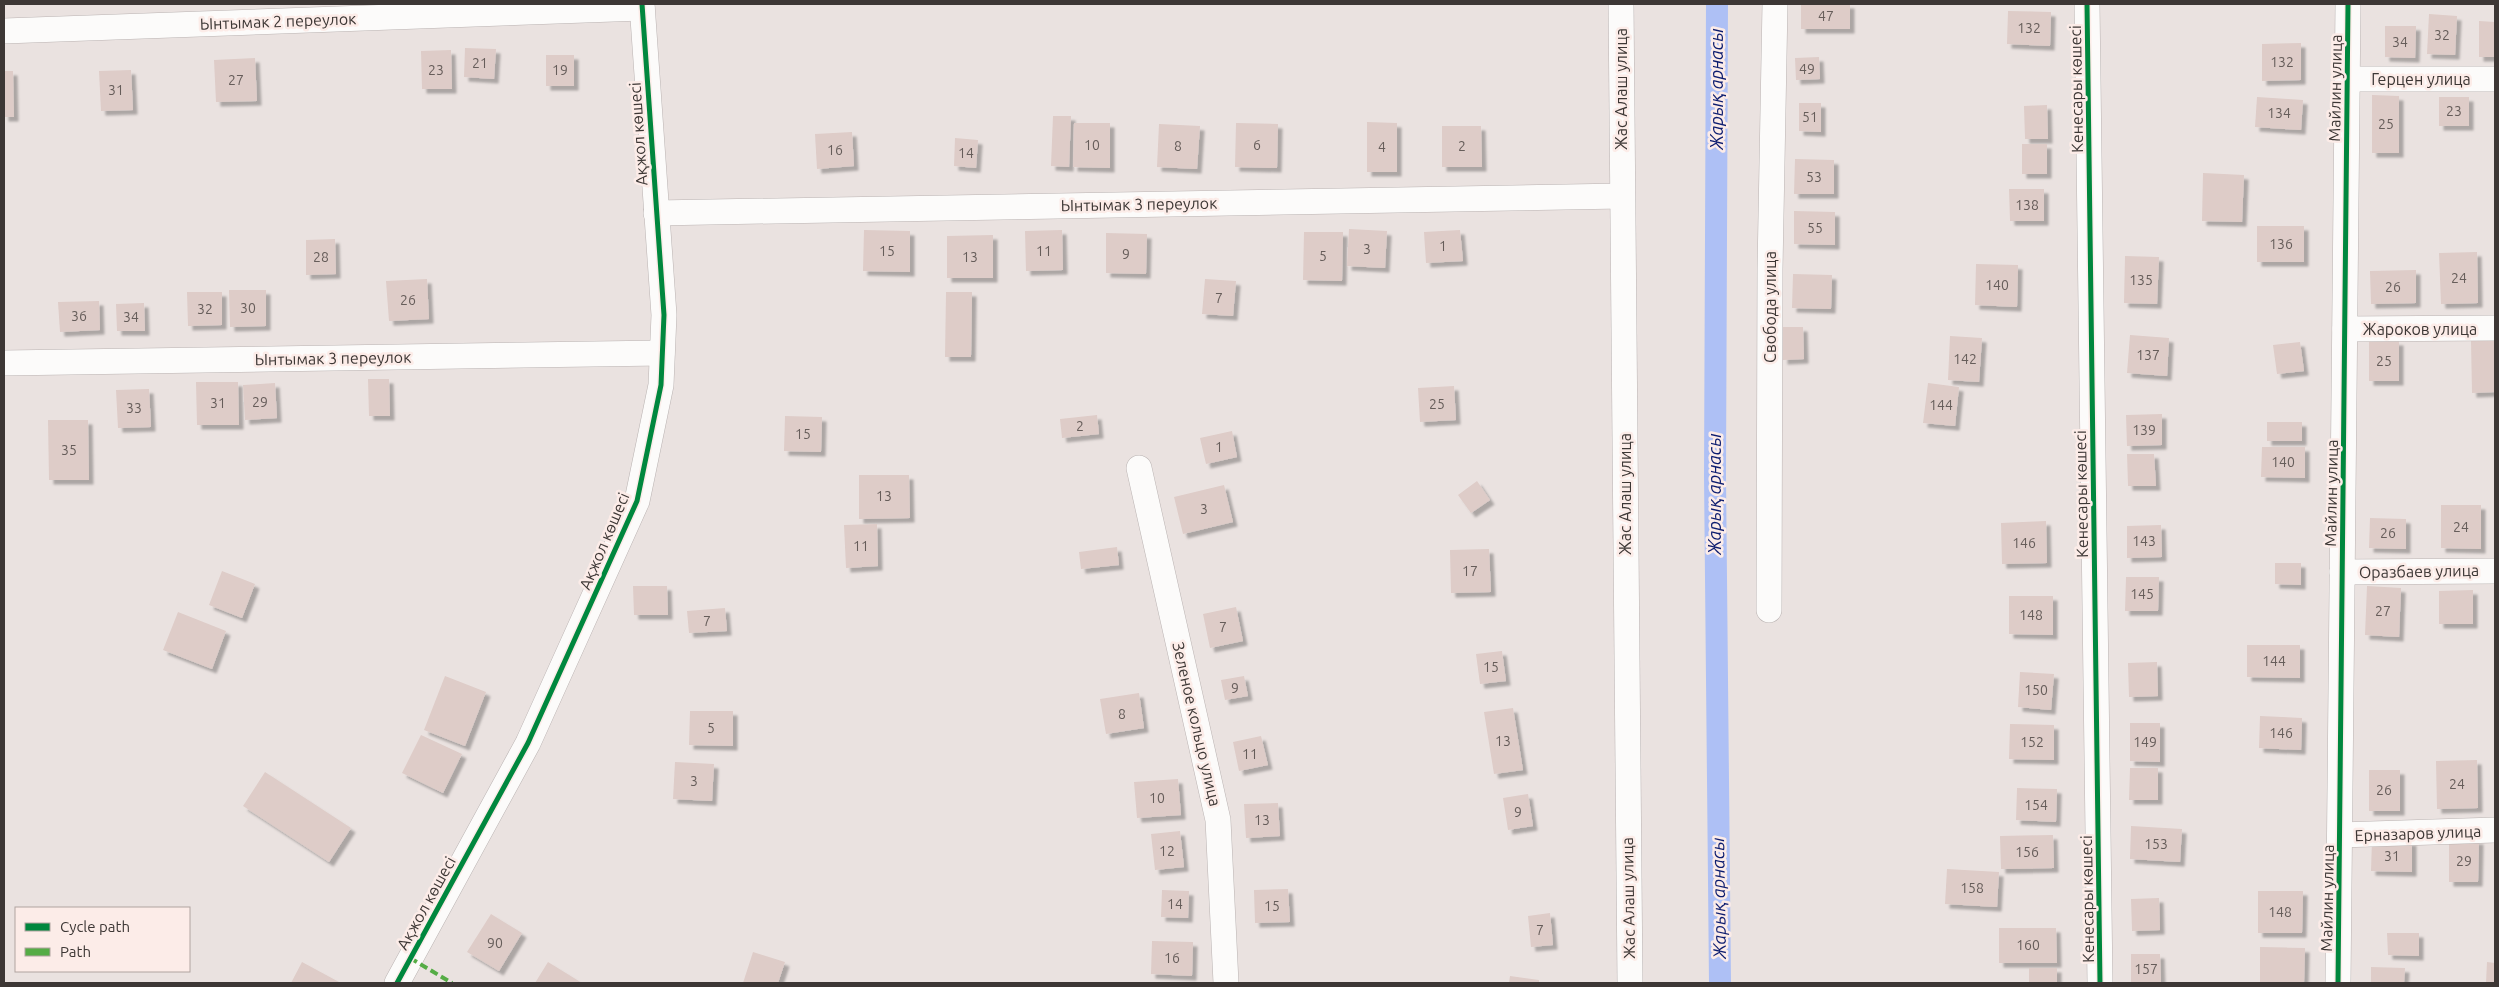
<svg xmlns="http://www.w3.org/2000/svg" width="2499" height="987" font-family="Ubuntu,sans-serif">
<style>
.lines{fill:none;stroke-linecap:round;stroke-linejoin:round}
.canal{stroke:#aec0f5;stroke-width:22}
.building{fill:#deccc8;filter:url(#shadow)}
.minor-casing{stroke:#bab3b2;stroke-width:26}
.minor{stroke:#fcfbfa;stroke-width:25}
.quiet{stroke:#55ac45;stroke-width:4;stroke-dasharray:8 4;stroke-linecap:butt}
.cycleway-casing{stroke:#fcece8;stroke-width:8}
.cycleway{stroke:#00873e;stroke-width:5}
.labels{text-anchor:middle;stroke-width:5;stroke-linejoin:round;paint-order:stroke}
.number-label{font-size:14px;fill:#665d5a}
.street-label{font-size:16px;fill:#3d3735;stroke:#fcece8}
.water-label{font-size:18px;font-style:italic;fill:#0c1c6f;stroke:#fcece8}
</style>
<defs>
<filter id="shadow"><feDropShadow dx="4.5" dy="4.5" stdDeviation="1" flood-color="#0004"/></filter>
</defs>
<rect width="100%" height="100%" fill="#eae2e0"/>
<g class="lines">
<!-- canal -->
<polyline class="canal" points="1717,4 1715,476 1720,983"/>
</g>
<!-- building -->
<g class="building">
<rect x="1801" y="4" width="49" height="25"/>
<polygon points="2008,11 2051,12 2050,46 2007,44"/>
<polygon points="2429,14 2457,16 2455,55 2427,54"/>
<polygon points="2479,21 2495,22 2495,57 2479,57"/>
<polygon points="2385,26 2416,26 2415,58 2385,57"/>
<polygon points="2301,43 2301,80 2262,81 2262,44"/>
<polygon points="465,48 496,49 494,79 464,77"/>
<polygon points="451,50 452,89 422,89 421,51"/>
<rect x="546" y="55" width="28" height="31"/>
<polygon points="1819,57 1820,79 1796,80 1795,58"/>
<polygon points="255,58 257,101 216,102 214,60"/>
<polygon points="131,70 133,110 101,111 99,71"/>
<polygon points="4,71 13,71 14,117 4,117"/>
<polygon points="2372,95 2399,96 2399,153 2372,153"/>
<polygon points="2257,97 2303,100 2301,130 2255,127"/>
<rect x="2439" y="97" width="30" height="29"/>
<polygon points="1799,103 1821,103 1821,132 1799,131"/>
<polygon points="2047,105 2048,139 2025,139 2024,106"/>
<polygon points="1053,116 1071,116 1069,167 1051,166"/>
<polygon points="1367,122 1397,123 1397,172 1367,172"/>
<polygon points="1074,123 1110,123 1110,168 1073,167"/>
<polygon points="1236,123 1278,124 1277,168 1235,167"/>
<polygon points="1159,124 1200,126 1197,169 1157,167"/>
<polygon points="1442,126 1481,126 1482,167 1442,167"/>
<polygon points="852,132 854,166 817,169 815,134"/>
<polygon points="955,138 978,140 976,168 954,166"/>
<rect x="2022" y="144" width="25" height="30"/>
<polygon points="1795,159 1834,160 1834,194 1794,194"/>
<polygon points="2203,173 2244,175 2242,222 2202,221"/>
<polygon points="2009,189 2044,189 2044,221 2010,221"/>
<polygon points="1794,211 1835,212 1835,245 1794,244"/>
<rect x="2257" y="226" width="47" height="36"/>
<polygon points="1349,229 1387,231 1385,268 1347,266"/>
<polygon points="864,230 910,231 910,272 863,271"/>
<polygon points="1062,230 1063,270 1026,271 1025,231"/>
<polygon points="1460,230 1463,261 1426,263 1424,232"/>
<polygon points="1304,232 1343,232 1342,281 1303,280"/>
<polygon points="1106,233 1147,234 1146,274 1106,273"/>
<polygon points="993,235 993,278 947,278 947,236"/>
<polygon points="335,239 336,274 306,275 306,240"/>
<polygon points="2477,252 2478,303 2441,304 2439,253"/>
<polygon points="2125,256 2159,257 2157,304 2124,303"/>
<polygon points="1976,264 2018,265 2017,307 1975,305"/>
<polygon points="2416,270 2416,303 2371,304 2370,271"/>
<polygon points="1793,274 1832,275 1831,309 1792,308"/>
<polygon points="427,279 429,319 389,321 386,281"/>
<polygon points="1205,279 1236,281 1233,316 1202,314"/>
<polygon points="229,290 266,290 266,326 230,327"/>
<polygon points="187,292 222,292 222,325 188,326"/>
<polygon points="946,292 972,292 971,357 945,357"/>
<polygon points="99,301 100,330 60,332 58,302"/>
<polygon points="144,303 145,331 117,331 116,304"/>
<polygon points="1783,327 1803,327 1804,359 1783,360"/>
<polygon points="2130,335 2169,338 2167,376 2127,373"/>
<polygon points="1950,336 1982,338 1979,382 1948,380"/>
<rect x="2369" y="341" width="30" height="40"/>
<polygon points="2471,341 2495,341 2495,392 2472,393"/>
<polygon points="2300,342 2304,371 2277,374 2273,345"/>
<polygon points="368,379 389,379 390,416 369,416"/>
<polygon points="196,382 238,382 239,425 197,425"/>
<polygon points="275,383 277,418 245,420 243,385"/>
<polygon points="1928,383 1959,387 1955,426 1923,423"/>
<polygon points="1454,386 1456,420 1420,422 1418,388"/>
<polygon points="149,389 151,427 118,428 116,390"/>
<polygon points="2162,414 2162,445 2127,446 2126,415"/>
<polygon points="1097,415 1099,434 1062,438 1060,419"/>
<polygon points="785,416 822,417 821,452 784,451"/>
<polygon points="48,420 88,420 89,480 49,480"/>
<rect x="2267" y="422" width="35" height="19"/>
<polygon points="1232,431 1237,457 1206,464 1200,438"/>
<polygon points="2262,447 2305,447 2305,478 2261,477"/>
<polygon points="2127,454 2154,454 2156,486 2128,486"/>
<polygon points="859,475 909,475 910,518 859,519"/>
<polygon points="1477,481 1490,500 1471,513 1458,495"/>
<polygon points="1224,485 1233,522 1183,534 1174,497"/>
<polygon points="2441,505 2481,505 2481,549 2441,548"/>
<polygon points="2370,518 2406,519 2406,549 2369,548"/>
<polygon points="2046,521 2047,563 2002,564 2001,523"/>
<polygon points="877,524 878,566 846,568 844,525"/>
<polygon points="2161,525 2162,557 2127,558 2127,526"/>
<polygon points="1117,547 1119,565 1081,569 1079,552"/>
<polygon points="1489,549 1491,592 1451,593 1450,550"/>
<polygon points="2275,563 2301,563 2301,585 2275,584"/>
<polygon points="222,571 255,584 242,618 209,605"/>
<polygon points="2126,577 2159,577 2158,611 2125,611"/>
<polygon points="633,586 667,586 668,615 634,615"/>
<polygon points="2367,586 2401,588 2399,637 2365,635"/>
<polygon points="2473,590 2473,624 2439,624 2439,591"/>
<polygon points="2009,596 2053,596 2053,635 2009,634"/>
<polygon points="1236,607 1243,641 1210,648 1203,614"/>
<polygon points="725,608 727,631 689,633 687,611"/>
<polygon points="178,612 226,631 212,669 163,650"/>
<polygon points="2247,645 2300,645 2300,678 2247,677"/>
<polygon points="1502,651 1506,681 1480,684 1476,654"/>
<polygon points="2157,662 2158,696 2129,697 2128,663"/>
<polygon points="2020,672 2054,674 2051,710 2018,707"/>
<polygon points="445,676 486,692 465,746 424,730"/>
<polygon points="1244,676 1248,696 1225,700 1221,680"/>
<polygon points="1139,693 1144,728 1106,734 1100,699"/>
<polygon points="1513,708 1523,770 1494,774 1484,712"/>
<polygon points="690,711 733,711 733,746 689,745"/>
<polygon points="2260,716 2302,718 2301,750 2259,748"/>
<polygon points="2130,723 2160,723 2160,762 2130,761"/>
<polygon points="2010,724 2054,725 2054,760 2009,759"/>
<polygon points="421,735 462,754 443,793 402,773"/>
<polygon points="1261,736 1268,765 1239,771 1233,742"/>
<polygon points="2477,760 2478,808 2437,809 2436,761"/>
<polygon points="675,762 714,764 712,801 673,799"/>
<polygon points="2130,768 2158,768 2158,800 2129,800"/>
<rect x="2369" y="770" width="31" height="41"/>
<polygon points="265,772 351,828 329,862 243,806"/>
<polygon points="1178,779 1181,815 1137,818 1134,782"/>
<polygon points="2017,788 2057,789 2056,822 2016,820"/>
<polygon points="1528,794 1533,826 1508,830 1503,798"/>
<polygon points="1278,803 1280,836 1246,838 1244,804"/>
<polygon points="2131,826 2182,829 2180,862 2130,859"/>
<polygon points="1180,831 1184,867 1155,870 1151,834"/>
<polygon points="2053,835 2054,868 2001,869 2000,836"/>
<polygon points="2372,840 2412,841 2412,872 2371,871"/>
<polygon points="2449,840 2479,840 2478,882 2449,882"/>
<polygon points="1947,869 1999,872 1997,907 1945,904"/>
<polygon points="1288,889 1290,922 1255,923 1254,890"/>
<polygon points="1162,890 1189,891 1188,918 1161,917"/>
<polygon points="2258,891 2303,891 2302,933 2258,933"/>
<polygon points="2159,898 2160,930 2132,931 2131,899"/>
<polygon points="1550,913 1553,945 1531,947 1528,916"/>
<polygon points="491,914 522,933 499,971 467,952"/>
<polygon points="1999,928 2056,928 2057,963 1999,963"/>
<polygon points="2387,933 2419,933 2419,956 2388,955"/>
<polygon points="1152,941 1193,942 1192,976 1151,974"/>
<polygon points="2260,947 2305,948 2304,983 2260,983"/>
<polygon points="753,952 785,962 778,983 743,983"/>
<polygon points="2131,954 2160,954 2161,983 2131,983"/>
<polygon points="302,962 339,982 338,983 291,983"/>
<polygon points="548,962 582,983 535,983"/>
<polygon points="2487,962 2495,963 2495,983 2486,983"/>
<polygon points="2371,967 2405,968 2404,983 2371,983"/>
<rect x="2029" y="968" width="28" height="15"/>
<polygon points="1510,976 1539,980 1539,983 1509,983"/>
</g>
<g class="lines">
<!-- minor casing -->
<g class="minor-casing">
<g id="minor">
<polyline points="1621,4 1630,983"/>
<polyline points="2087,4 2100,983"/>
<polyline points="4,31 642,8"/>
<polyline points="2347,79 2495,79"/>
<polyline points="656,213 1622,196"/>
<polyline points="2345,329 2495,328"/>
<polyline points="4,363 662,353"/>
<polyline points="1139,468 1218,820 1226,983"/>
<polyline points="2342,572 2495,571"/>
<polyline points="1769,610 1770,269 1775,4"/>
<polyline points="2340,835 2495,830"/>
<polyline points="397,983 528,743 637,501 661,385 664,315 642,4"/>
<polyline points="2338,983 2348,4"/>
</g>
</g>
<!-- minor -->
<use href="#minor" class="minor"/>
<!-- quiet -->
<polyline class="quiet" points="410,958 452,983"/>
<!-- cycleway casing -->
<g class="cycleway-casing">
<g id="cycleway">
<polyline points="2087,4 2100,983"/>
<polyline points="397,983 528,743 637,501 661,385 664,315 642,4"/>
<polyline points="2338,983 2348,4"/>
</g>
</g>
<!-- cycleway -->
<use href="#cycleway" class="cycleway"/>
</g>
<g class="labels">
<!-- number labels -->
<g class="number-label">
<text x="1826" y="21">47</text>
<text x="2029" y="33">132</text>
<text x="2442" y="40">32</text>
<text x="2400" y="47">34</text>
<text x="2282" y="67">132</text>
<text x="480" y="68">21</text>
<text x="1807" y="74">49</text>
<text x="436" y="75">23</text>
<text x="560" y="75">19</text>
<text x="236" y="85">27</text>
<text x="116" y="95">31</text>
<text x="2454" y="116">23</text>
<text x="2279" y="118">134</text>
<text x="1810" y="122">51</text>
<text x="2386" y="129">25</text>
<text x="1092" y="150">10</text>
<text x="1257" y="150">6</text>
<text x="1178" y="151">8</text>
<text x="1462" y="151">2</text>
<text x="1382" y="152">4</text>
<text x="835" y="155">16</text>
<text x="966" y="158">14</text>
<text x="1814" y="182">53</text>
<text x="2027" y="210">138</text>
<text x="1815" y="233">55</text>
<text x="2281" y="249">136</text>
<text x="1443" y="251">1</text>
<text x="1367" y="254">3</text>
<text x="887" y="256">15</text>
<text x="1044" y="256">11</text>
<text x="1126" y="259">9</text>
<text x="1323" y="261">5</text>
<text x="321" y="262">28</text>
<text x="970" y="262">13</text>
<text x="2459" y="283">24</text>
<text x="2141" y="285">135</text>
<text x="1997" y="290">140</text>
<text x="2393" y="292">26</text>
<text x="1219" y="303">7</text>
<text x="408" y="305">26</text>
<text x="248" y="313">30</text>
<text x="205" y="314">32</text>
<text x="79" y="321">36</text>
<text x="131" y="322">34</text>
<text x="2148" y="360">137</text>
<text x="1965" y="364">142</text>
<text x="2384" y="366">25</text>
<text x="260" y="407">29</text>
<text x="218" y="408">31</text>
<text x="1437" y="409">25</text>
<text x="1941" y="410">144</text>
<text x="134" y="413">33</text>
<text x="1080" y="431">2</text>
<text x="2144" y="435">139</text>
<text x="803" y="439">15</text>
<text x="1219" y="452">1</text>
<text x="69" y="455">35</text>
<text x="2283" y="467">140</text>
<text x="884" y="501">13</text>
<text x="1204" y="514">3</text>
<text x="2461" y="532">24</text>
<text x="2388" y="538">26</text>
<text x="2144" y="546">143</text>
<text x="2024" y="548">146</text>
<text x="861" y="551">11</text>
<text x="1470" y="576">17</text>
<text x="2142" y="599">145</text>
<text x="2383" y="616">27</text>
<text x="2031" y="620">148</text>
<text x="707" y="626">7</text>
<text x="1223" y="632">7</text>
<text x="2274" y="666">144</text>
<text x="1491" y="672">15</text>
<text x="1235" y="693">9</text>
<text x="2036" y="695">150</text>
<text x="1122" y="719">8</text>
<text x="711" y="733">5</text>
<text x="2281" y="738">146</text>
<text x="1503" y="746">13</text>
<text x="2032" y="747">152</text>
<text x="2145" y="747">149</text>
<text x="1250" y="759">11</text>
<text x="694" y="786">3</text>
<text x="2457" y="789">24</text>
<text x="2384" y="795">26</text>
<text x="1157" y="803">10</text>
<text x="2036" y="810">154</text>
<text x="1518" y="817">9</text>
<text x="1262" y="825">13</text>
<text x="2156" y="849">153</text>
<text x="1167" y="856">12</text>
<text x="2027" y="857">156</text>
<text x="2392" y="861">31</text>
<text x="2464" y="866">29</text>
<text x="1972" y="893">158</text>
<text x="1175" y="909">14</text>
<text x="1272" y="911">15</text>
<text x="2280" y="917">148</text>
<text x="1540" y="935">7</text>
<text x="495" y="948">90</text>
<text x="2028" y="950">160</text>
<text x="1172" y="963">16</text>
<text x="2146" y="974">157</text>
</g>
<!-- street labels -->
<g class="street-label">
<text transform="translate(278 21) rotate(-2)" y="6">Ынтымак 2 переулок</text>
<text x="2421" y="85">Герцен улица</text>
<text transform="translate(2335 88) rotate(-89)" y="6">Майлин улица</text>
<text transform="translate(1621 89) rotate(-90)" y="6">Жас Алаш улица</text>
<text transform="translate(2076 89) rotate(-91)" y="6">Кенесары көшесі</text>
<text transform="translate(638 134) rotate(-94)" y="6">Ақжол көшесі</text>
<text transform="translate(1139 204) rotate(-1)" y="6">Ынтымак 3 переулок</text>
<text transform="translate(1770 307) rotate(-90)" y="6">Свобода улица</text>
<text x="2420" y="335">Жароков улица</text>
<text transform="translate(333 358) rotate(-1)" y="6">Ынтымак 3 переулок</text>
<text transform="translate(2331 493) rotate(-89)" y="6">Майлин улица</text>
<text transform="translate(1625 494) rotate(-90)" y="6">Жас Алаш улица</text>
<text transform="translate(2081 494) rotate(-91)" y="6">Кенесары көшесі</text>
<text transform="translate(604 541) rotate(-67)" y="6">Ақжол көшесі</text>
<text transform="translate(2419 571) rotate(-1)" y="6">Оразбаев улица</text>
<text transform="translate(1197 724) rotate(77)" y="6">Зеленое кольцо улица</text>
<text transform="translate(2418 833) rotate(-2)" y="6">Ерназаров улица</text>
<text transform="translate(1628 898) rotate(-91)" y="6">Жас Алаш улица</text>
<text transform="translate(2327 898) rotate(-89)" y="6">Майлин улица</text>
<text transform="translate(2087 899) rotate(-91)" y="6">Кенесары көшесі</text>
<text transform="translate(426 903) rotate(-61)" y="6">Ақжол көшесі</text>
</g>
<!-- water labels -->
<g class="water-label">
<text transform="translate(1717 89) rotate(-90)" y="6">Жарық арнасы</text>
<text transform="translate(1715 494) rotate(-90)" y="6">Жарық арнасы</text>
<text transform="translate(1719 898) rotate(-91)" y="6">Жарық арнасы</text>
</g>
</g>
<!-- border -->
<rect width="2499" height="987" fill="none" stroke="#3d3735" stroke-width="10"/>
<!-- legend -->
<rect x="15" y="907" width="175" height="65" fill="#fcece8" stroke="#b0a4a0"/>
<rect x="25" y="923" width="25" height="8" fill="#00873e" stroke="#b0a4a0"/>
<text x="60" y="932" font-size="15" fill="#3d3735">Cycle path</text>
<rect x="25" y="948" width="25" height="8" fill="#55ac45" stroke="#b0a4a0"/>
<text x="60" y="957" font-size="15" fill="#3d3735">Path</text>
</svg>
